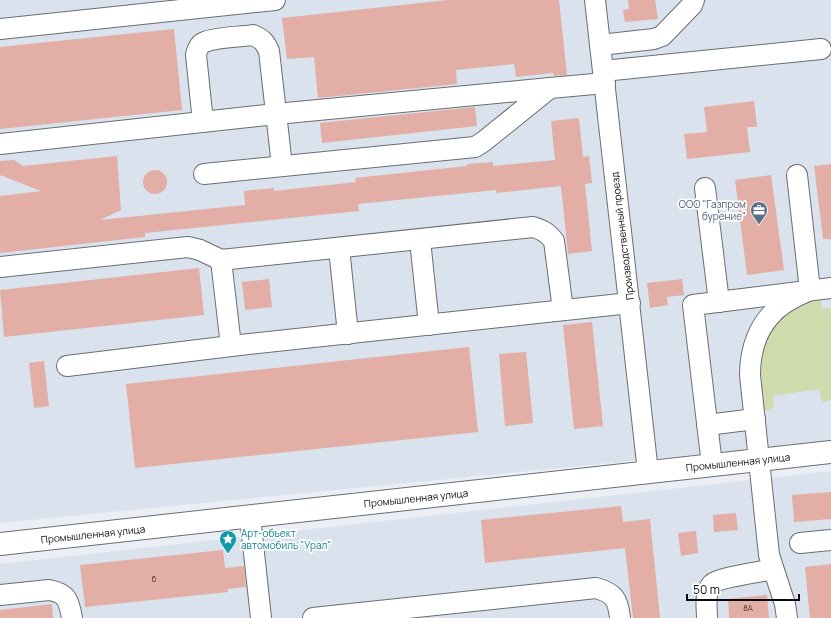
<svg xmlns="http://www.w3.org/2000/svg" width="831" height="618" font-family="Manrope,sans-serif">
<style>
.built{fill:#d9e2ed}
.green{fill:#cedbad}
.building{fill:#e2aea6}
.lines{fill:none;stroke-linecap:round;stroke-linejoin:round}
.minor-casing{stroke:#6a6e72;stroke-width:22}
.major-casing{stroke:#6a6e72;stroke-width:24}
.minor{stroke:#fff;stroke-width:20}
.major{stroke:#fff;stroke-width:22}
.labels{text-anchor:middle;stroke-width:3.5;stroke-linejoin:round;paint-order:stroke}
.number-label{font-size:8px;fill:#403433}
.service-label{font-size:10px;fill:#4e5e75;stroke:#fff;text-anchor:end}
.street-label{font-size:10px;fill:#0a0b0d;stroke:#fff}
.culture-label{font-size:10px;fill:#0d838f;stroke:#fff;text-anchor:start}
</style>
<rect width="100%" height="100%" fill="#ebeff5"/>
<!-- built -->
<g class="built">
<polygon points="0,0 831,0 831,440 743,450 0,523"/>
<polygon points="831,471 831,618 0,618 0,564"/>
</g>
<!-- green -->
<polygon class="green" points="817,297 821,300 822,309 831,308 831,400 823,402 821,399 819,389 773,396 774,406 769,410 761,411 754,375 761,338 795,301"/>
<!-- building -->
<g class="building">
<polygon points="448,0 559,0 567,75 554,76 553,73 516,77 514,64 456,70 457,84 318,98 314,57 287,59 282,18"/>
<polygon points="628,0 655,0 658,19 625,22 623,10 629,9"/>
<polygon points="174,29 182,110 0,129 0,47"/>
<polygon points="754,101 757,127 747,127 750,152 687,159 684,134 707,132 704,107"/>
<polygon points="475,107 477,126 322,143 320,123"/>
<polygon points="579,118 583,157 589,156 592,183 585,184 592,251 568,254 561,186 496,193 496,190 358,204 359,211 145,233 145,237 0,253 0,196 41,191 0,175 0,161 14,160 23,166 117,156 121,210 100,220 245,205 244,191 274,188 274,191 356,182 355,178 467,166 467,164 493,162 493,166 555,160 551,121"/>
<polygon points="831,164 831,239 823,239 814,166"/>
<circle cx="155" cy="182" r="12"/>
<polygon points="771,175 784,270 747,275 735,180"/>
<polygon points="199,268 204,315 4,337 0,290"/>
<polygon points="269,279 272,307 245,310 242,282"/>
<polygon points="682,279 684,295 667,297 668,305 650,308 647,283"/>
<polygon points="592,322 603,426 574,429 563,325"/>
<polygon points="469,347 478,432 135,468 126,384"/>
<polygon points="526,352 533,423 505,426 499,354"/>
<polygon points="44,361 49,406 34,408 29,363"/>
<polygon points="831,492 831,519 794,522 792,495"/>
<polygon points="621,506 623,522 650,519 660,618 633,618 625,548 485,563 481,520"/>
<polygon points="736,513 738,530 714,532 713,515"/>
<polygon points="696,531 698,553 681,556 678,533"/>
<polygon points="223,550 225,568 244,566 246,587 227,589 228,592 85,607 80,565"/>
<polygon points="831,564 831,618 810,618 805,567"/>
<polygon points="767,595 769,618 729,618 728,599"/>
<polygon points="52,604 53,618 0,618 0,610"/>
</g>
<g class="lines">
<!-- minor casing -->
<g class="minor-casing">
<g id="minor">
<polyline points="595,0 648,472"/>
<polyline points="0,29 275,0"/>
<polyline points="600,45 654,39 662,36 692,5 694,0"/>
<polyline points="603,71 821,49"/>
<path d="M203 122 196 55C197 50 199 44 205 42 216 37 241 37 253 35 262 39 265 42 269 51L282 166"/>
<polyline points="0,144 276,114 550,88"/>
<polyline points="204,174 475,147 483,142 550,88 605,83"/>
<polyline points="705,188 719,302"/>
<polyline points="420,240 429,325"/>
<polyline points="339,248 348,334"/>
<polyline points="0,267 188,247 200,250 221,260"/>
<path d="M231 346 221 260 533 227C543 230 548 233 554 241L563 310"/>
<polyline points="67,366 231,346 630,303"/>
<polyline points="707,425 755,419"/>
<polyline points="712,465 693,305 831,288"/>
<polyline points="250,516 261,618"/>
<polyline points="800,543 831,540"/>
<path d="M0 595 49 590C67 593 69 601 72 618"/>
<path d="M313 618 596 588C614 593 618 599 620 618"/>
<path d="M707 618C707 607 704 594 712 584 719 577 762 572 773 569"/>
<path d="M787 618 785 604 769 555 750 375C750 350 758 325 778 308 787 300 799 295 810 290L797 175"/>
</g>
</g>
<!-- major casing -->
<g class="major-casing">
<polyline id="major" points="0,544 831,452"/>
</g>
<!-- minor -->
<use href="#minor" class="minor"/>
<!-- major -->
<use href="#major" class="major"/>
</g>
<!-- icons -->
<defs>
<g id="office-pin" transform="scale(0.9)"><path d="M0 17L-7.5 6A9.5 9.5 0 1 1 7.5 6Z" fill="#5c6f8a" stroke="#fff"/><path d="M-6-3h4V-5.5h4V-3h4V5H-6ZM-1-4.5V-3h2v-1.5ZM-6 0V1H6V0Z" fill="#fff"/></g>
<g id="sight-pin" transform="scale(0.9)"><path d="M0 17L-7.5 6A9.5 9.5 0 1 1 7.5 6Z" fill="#0f9aa8" stroke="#fff"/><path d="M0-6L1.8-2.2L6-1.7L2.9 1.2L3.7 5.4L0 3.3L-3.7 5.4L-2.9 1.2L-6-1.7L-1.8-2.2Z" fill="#fff"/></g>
</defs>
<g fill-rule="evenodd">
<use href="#office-pin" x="759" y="210"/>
<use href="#sight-pin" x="228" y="539"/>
</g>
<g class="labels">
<!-- number labels -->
<g class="number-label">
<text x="154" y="582">6</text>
<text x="748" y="611">8А</text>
</g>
<!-- service labels -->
<g class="service-label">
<text x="746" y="208">ООО "Газпром<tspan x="746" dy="12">бурение"</tspan></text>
</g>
<!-- street labels -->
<g class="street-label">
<text transform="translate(622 236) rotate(-97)" y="4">Производственный проезд</text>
<text transform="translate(738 462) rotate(-6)" y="4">Промышленная улица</text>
<text transform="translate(416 498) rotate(-6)" y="4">Промышленная улица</text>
<text transform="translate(93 534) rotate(-6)" y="4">Промышленная улица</text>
</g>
<!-- culture labels -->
<g class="culture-label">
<text x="241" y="537">Арт-объект<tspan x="241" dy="12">автомобиль "Урал"</tspan></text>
</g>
</g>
<!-- scale -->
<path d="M687 594v6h112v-6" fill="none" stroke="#0a0b0d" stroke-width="2"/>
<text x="693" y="594" font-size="12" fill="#0a0b0d" stroke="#ffffff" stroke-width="3" paint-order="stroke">50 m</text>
</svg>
